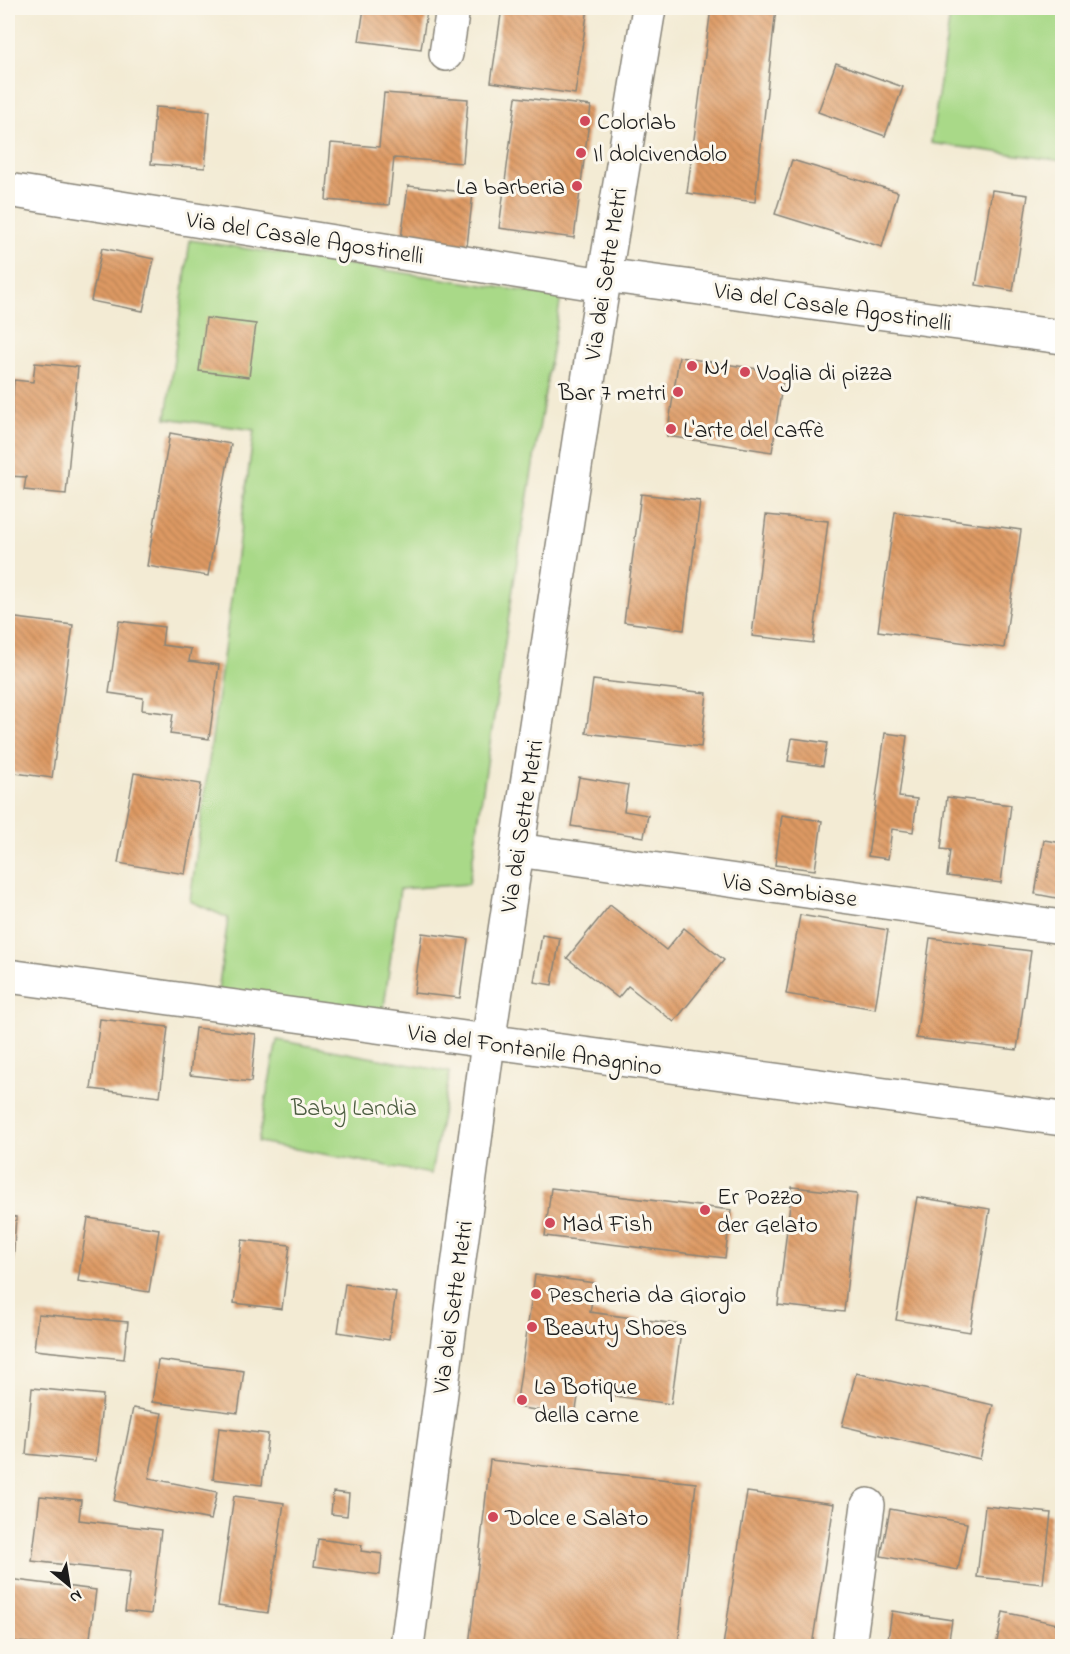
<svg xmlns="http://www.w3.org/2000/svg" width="1070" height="1654" font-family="'Indie Flower',sans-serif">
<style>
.green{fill:#a9d988;stroke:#627a52;stroke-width:1.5}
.building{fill:url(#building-back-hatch)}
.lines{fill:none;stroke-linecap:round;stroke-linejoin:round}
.minor-casing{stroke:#888478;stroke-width:36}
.minor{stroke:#fff;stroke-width:33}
.poi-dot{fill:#d1495b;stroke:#fbf7ec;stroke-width:2}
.labels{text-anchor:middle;stroke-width:6;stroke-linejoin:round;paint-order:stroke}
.poi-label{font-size:24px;fill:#1c1c1c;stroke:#fbf7ec;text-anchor:start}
.street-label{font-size:24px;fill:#1c1c1c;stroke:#fbf7ec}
.park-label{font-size:24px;fill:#4d5e42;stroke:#fbf7ec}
</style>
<defs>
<pattern id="building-back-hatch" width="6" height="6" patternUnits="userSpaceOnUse" patternTransform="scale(1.5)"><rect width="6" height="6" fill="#de9a63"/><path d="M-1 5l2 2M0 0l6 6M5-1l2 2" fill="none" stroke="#b37d51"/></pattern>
</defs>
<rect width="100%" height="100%" fill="#fbf7ec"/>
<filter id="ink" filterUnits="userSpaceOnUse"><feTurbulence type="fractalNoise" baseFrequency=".0167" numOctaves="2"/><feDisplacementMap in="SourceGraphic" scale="12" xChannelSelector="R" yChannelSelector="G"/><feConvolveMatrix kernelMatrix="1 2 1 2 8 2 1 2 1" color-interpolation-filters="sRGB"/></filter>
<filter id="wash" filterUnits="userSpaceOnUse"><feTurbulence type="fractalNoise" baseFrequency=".008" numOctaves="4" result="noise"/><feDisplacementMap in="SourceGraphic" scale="24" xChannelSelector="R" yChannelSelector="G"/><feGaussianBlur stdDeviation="1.35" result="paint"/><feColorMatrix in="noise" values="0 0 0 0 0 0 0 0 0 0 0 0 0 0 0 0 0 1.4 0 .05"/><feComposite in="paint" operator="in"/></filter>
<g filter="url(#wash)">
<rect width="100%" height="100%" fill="#f3ebd4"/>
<!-- green -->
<g class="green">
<polygon points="951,8 1062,8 1062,161 931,143"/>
<polygon points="190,240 561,297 518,555 469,884 400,889 383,1014 218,992 228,918 190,901 254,430 166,418"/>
<polygon points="277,1040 450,1072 431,1174 258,1142"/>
</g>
<g id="blocks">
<!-- building -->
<g class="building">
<polygon points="364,8 427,11 421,49 359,41"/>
<polygon points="502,8 588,8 575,94 491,82"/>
<polygon points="711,8 776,8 755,202 687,193"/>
<polygon points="836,63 903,87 885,136 818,112"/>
<polygon points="384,93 468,99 463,163 394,158 389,205 326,200 331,143 379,147"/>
<polygon points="516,97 591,106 574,238 499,228"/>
<polygon points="155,107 210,111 205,168 151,164"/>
<polygon points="792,160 898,192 882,247 775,214"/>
<polygon points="408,186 473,193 467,246 401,239"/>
<polygon points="992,190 1028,195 1013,291 976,285"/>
<polygon points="102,248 154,259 143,311 91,301"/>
<polygon points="206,318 256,324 249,377 199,371"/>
<polygon points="679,357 784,373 772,452 667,436"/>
<polygon points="35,363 78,367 66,494 24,490 26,477 8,476 14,380 33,382"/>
<polygon points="170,433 231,444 208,576 147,566"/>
<polygon points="641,494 700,501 684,630 624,622"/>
<polygon points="895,512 1021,530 1004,648 878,631"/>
<polygon points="766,515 828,521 813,643 752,636"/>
<polygon points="8,617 73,625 52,778 8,772"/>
<polygon points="119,621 164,627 162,645 191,649 189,661 219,665 209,739 170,734 173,714 142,710 143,698 109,693"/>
<polygon points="593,680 707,693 701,747 586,733"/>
<polygon points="885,733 907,736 899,797 917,799 913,832 892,829 888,859 868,856"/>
<polygon points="792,738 827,743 823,766 788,761"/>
<polygon points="134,773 201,784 185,874 118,863"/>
<polygon points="579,777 628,785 624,811 648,815 644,837 571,826"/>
<polygon points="947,797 1011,805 1001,883 947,876 950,850 941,849"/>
<polygon points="782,815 822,821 815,870 775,865"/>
<polygon points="1044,840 1062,843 1062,899 1035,894"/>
<polygon points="610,905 666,950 684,928 724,960 674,1022 628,986 618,998 567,958"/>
<polygon points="800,915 888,930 875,1009 786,994"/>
<polygon points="422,933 468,939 460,998 414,993"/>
<polygon points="542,935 560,938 552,985 534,982"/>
<polygon points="930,938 1031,951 1017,1050 916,1038"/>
<polygon points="8,1010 12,1010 9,1067 8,1067"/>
<polygon points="100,1019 168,1027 160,1097 91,1089"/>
<polygon points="195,1028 256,1034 251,1082 190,1075"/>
<polygon points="792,1187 857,1194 844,1312 778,1305"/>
<polygon points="551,1188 731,1210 725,1258 545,1236"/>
<polygon points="917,1197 990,1209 970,1332 896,1320"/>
<polygon points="8,1216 16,1217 9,1323 8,1323"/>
<polygon points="88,1218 159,1229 149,1292 78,1281"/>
<polygon points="242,1240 290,1245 282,1309 234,1303"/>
<polygon points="535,1275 595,1283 590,1312 682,1325 671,1404 579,1391 575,1416 516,1407"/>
<polygon points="345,1284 396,1292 389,1340 338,1332"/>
<polygon points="38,1314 128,1322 124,1359 34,1350"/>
<polygon points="158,1360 244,1371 238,1413 152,1402"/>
<polygon points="856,1373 993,1405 980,1459 842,1426"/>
<polygon points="32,1388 103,1395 96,1461 26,1454"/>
<polygon points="133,1408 162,1413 149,1478 217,1492 211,1520 114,1501"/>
<polygon points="219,1428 268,1434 262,1485 213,1479"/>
<polygon points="490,1460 696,1483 678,1646 469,1646"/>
<polygon points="333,1492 349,1494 347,1516 331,1514"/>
<polygon points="747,1492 834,1504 812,1646 723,1646"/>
<polygon points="40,1496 81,1500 79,1520 161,1530 151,1614 125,1611 130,1572 32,1561"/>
<polygon points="234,1496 284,1503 268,1613 218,1606"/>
<polygon points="985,1506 1051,1513 1043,1584 977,1577"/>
<polygon points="890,1509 967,1523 958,1570 881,1556"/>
<polygon points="318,1539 362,1545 361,1551 382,1554 380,1575 314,1566"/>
<polygon points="8,1579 96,1590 89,1646 54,1646 8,1641"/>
<polygon points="892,1611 952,1620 948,1646 887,1646"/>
<polygon points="1003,1612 1062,1625 1062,1646 996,1646"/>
</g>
</g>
</g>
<g filter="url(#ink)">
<use href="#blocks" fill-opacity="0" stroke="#888478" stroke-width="1.5"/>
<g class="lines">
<!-- minor casing -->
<g class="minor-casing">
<g id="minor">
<polyline points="446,54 453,8"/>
<polyline points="8,190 603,285"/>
<polyline points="604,275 1062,337"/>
<polyline points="517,850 1062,927"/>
<polyline points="8,976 1062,1119"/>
<polyline points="407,1646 488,1043 595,335 649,8"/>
<polyline points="849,1646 868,1505"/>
</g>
</g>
<!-- minor -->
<use href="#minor" class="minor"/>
</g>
</g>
<!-- markers -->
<g class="poi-dot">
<circle cx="585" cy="121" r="6"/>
<circle cx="581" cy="153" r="6"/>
<circle cx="577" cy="186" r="6"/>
<circle cx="692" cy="366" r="6"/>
<circle cx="745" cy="372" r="6"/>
<circle cx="678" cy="392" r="6"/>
<circle cx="671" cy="429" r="6"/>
<circle cx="705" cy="1210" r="6"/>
<circle cx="550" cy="1223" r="6"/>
<circle cx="536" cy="1294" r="6"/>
<circle cx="532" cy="1327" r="6"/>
<circle cx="522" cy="1400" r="6"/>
<circle cx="493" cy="1517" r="6"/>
</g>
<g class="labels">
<!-- poi labels -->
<g class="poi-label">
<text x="597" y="129">Colorlab</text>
<text x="593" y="161">Il dolcivendolo</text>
<text x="565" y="194" text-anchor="end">La barberia</text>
<text x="704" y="374">N1</text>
<text x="757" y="380">Voglia di pizza</text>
<text x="666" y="400" text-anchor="end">Bar 7 metri</text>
<text x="683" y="437">L'arte del caffè</text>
<text x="717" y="1204">Er Pozzo<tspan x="717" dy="28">der Gelato</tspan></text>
<text x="562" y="1231">Mad Fish</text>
<text x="548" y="1302">Pescheria da Giorgio</text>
<text x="544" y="1335">Beauty Shoes</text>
<text x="534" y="1394">La Botique<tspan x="534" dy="28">della carne</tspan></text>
<text x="505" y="1525">Dolce e Salato</text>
</g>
<!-- street labels -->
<g class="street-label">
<text transform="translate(305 237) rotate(9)" y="8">Via del Casale Agostinelli</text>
<text transform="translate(605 274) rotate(-81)" y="8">Via dei Sette Metri</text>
<text transform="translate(833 306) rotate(8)" y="8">Via del Casale Agostinelli</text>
<text transform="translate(521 826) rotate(-81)" y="8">Via dei Sette Metri</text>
<text transform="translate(790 889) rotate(8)" y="8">Via Sambiase</text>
<text transform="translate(535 1049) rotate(8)" y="8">Via del Fontanile Anagnino</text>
<text transform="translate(452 1307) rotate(-82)" y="8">Via dei Sette Metri</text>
</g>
<!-- park labels -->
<g class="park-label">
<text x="354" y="1115">Baby Landia</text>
</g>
</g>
<!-- margin -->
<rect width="1070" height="1654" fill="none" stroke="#fbf7ec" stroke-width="30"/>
<!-- north arrow -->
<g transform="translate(69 1585) rotate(150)" stroke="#fbf7ec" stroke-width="4.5" paint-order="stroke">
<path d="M0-4.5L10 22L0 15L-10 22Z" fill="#1c1c1c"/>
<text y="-9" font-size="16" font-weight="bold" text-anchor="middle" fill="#1c1c1c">N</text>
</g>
</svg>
